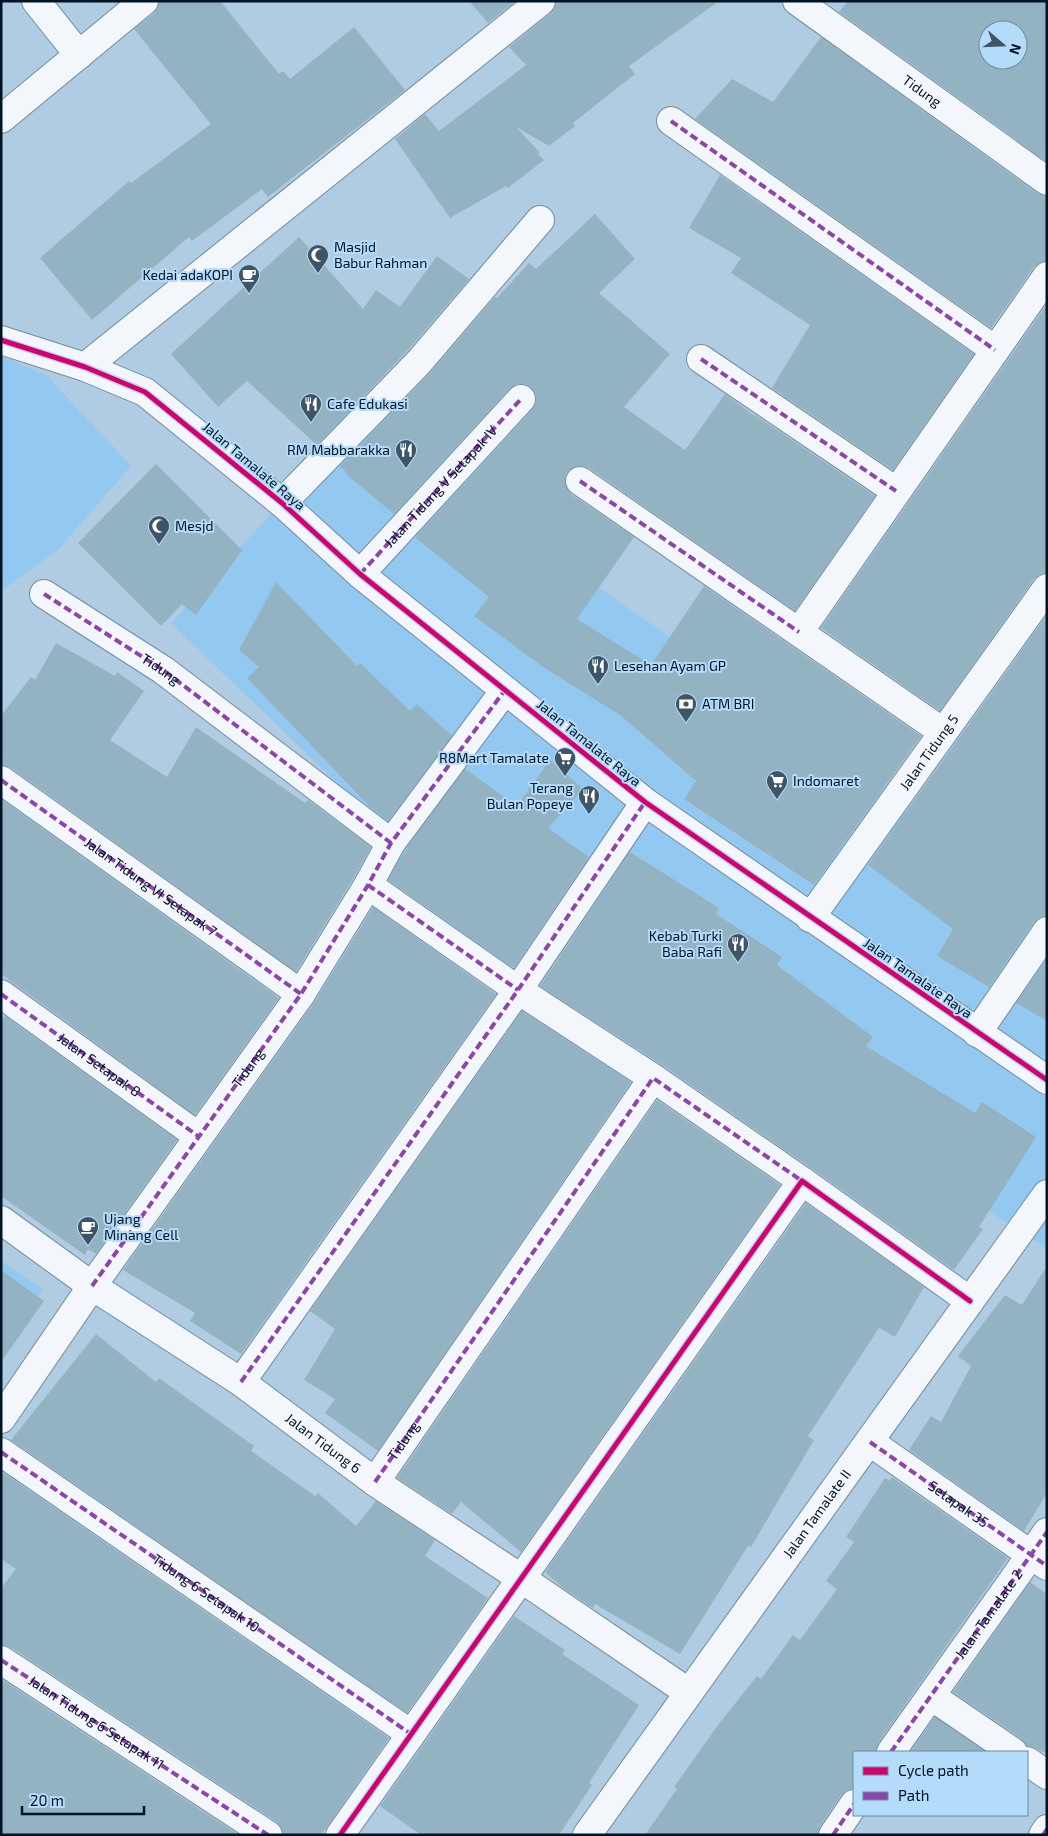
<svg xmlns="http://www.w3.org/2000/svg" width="1048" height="1836" font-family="'Exo 2',sans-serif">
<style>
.built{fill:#93c9f0}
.building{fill:#94b3c2;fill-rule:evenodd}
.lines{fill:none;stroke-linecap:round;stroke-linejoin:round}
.minor-casing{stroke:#718c9e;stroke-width:30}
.minor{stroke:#f3f7fb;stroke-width:28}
.quiet{stroke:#8e44ad;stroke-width:4;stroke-dasharray:8 4;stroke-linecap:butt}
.cycleway-casing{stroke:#b4dbf9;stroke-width:8}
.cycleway{stroke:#d6006c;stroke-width:5}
.labels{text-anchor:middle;stroke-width:4;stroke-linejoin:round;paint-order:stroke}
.street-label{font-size:14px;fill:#001425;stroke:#b4dbf9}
.poi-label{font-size:14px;fill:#001425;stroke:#b4dbf9;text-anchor:start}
</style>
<rect width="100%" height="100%" fill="#b0cce2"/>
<!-- built -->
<g class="built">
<polygon points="1,356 47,376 131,466 57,551 1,591"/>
<polygon points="389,385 459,446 492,408 565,476 526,536 1047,902 1047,1248 958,1192 573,921 529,986 366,859 389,833 171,623"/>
<polygon points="1,1261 43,1289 1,1351"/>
</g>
<!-- building -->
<g class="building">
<polygon points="159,1 220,1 279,74 283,71 290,79 354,27 405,90 268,197 262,189 192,241 189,237 92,320 40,258 129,181 131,183 211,124 134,29 154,13 158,7"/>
<polygon points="469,1 516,1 488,23"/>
<polygon points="556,1 719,1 629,66 635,74 573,123 575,126 549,146 516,127 540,153 538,154 544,160 508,188 506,186 450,218 395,139 425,114 439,131 526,65 509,47 551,13 555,7"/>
<path d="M848 1H1047V162L839 12ZM988 30H1018V60H988Z"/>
<polygon points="821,37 1038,194 1047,196 1047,261 1040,262 1034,267 991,328 695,119 732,79 773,102"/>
<polygon points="720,175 974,354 893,470 772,388 810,325 731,273 741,258 689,228"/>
<polygon points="595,214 635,259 599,293 670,354 624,407 685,450 725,394 755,416 755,415 875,496 795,611 589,468 582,466 574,467 567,472 565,479 566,487 571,494 634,537 577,619 651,665 704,586 921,736 814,885 684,799 696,781 620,715 543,667 474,616 489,597 416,538 418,534 532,410 536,403 536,395 531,387 525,384 517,384 510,388 394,514 346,474 347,473 340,466 430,373 495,297 497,298 529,263 536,269"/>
<polygon points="299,237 363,309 376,290 400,307 437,256 469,279 407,351 317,445 247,381 218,407 171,354"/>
<polygon points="1047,304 1047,573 1040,574 1034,579 940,711 821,628"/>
<polygon points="156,464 242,550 196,615 182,604 161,626 78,543"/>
<polygon points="276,582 357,666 360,663 410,711 417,704 452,736 388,821 369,806 247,678 259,667 239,650"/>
<polygon points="1047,615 1047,916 1040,917 1034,922 989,987 937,956 953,929 868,865"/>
<polygon points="56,643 115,676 117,672 144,691 110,740 167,777 196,727 305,803 308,800 371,847 354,877 296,972 10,767 1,765 1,716 31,677 35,680"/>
<polygon points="550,760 583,789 548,828 589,857 514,968 388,880 401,857 408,848 407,847 465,769 517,806"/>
<polygon points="1,799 279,998 195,1115 1,974"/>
<polygon points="630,852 719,908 716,914 782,957 777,965 873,1037 866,1046 975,1113 982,1102 1036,1137 979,1227 983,1229 954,1270 811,1168 662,1065 540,986"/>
<polygon points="373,907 496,994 241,1354 190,1321 195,1313 123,1270 314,1003"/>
<polygon points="1047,959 1047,1021 1016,1003"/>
<polygon points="522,1011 631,1082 378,1451 325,1413 335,1399 304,1380 335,1329 310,1311"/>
<polygon points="5,1016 177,1140 96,1254 88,1249 85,1255 1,1196 1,1022"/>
<polygon points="657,1100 780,1185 521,1552 461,1502 452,1514 397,1478"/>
<polygon points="806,1203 924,1287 895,1337 879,1328 808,1436 814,1440 751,1547 748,1546 680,1654 595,1604 593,1608 563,1588 545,1572"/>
<polygon points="1047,1266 1047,1493 1024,1531 909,1450 931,1416 941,1422 971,1366 958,1356 1005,1295 1022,1305"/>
<polygon points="1,1270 44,1301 1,1362"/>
<polygon points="96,1334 156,1382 159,1378 254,1446 251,1451 315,1496 318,1493 356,1526 376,1501 435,1540 425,1556 488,1598 407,1713 11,1440"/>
<polygon points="1,1471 389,1738 321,1835 283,1835 282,1828 277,1822 10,1647 1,1644 1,1588 16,1569 1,1559"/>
<polygon points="892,1477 1008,1558 878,1743 876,1752 854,1752 854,1788 847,1790 841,1795 820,1826 818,1835 645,1835 677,1789 674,1787 718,1725 757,1676 761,1679 793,1635 800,1640 837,1589 826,1581 854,1542 846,1537 885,1478 890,1481"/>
<polygon points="1030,1582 1047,1594 1047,1752 1042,1752 1036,1748 1027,1746 1022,1739 953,1692"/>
<polygon points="514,1616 565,1650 562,1654 639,1705 589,1783 592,1785 559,1835 421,1835 380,1806"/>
<polygon points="1,1679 239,1835 1,1835"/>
<polygon points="935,1717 986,1752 910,1752"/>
</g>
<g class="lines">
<!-- minor casing -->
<g class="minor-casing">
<g id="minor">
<polyline points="36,1 79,55"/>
<path id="s1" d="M797 1 1047 181"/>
<polyline points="1,119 144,1"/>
<polyline points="671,121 995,350"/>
<polyline points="1,340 85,367 145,392 282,503 360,574 645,802 1047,1080"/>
<polyline points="701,359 896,491"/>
<polyline points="85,367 541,1"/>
<polyline points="580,481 943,732"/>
<polyline points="282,503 419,362 540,220"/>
<polyline points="360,574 521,399"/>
<path id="s2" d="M44 594 163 670 391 843"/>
<polyline points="799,632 1047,276"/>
<polyline points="1,780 301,994"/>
<polyline points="368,885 518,990 653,1078 802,1181"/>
<path id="s3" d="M810 918 1047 588"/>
<path id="s4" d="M1 994 198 1136"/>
<polyline points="977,1033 1047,931"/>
<path id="s5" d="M1 1220 92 1286 241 1382 375 1482 522 1579 688 1692"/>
<polyline points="241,1382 518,990 645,802"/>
<polyline points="1,1419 92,1286 301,994 368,885 391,843 505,690"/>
<polyline points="870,1442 1047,1566"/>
<polyline points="1,1452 411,1734"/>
<polyline points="375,1482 653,1078"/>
<path id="s6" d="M1 1660 268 1835"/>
<polyline points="931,1696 1013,1752"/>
<path id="s7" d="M891 1752 1047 1532"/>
<polyline points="1027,1761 1047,1775"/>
<polyline points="340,1835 802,1181 970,1301"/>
<path id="s8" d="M587 1835C739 1620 894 1408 1047 1194"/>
<polyline points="833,1835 854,1804"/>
<polyline points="1043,1835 1047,1829"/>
</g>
</g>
<!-- minor -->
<use href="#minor" class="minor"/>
<!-- quiet -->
<g class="quiet">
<polyline points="671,121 995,350"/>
<polyline points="701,359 896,491"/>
<polyline points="580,481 799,632"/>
<path id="s9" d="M360 574 521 399"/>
<polyline points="44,594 163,670 391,843"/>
<path id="s10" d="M1 780 301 994"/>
<polyline points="368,885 518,990"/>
<polyline points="1,994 198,1136"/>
<path id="s11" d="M92 1286 301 994 368 885 391 843 505 690"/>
<polyline points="241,1382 518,990 645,802"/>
<path id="s12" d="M870 1442 1047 1566"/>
<path id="s13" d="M1 1452 411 1734"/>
<path id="s14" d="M375 1482 653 1078 802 1181"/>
<polyline points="1,1660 268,1835"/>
<polyline points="891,1752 1047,1532"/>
<polyline points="833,1835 854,1804"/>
<polyline points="1043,1835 1047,1829"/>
</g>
<!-- cycleway casing -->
<g class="cycleway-casing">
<g id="cycleway">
<polyline points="1,340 85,367 145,392 282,503 360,574 645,802 1047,1080"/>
<polyline points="340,1835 802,1181 970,1301"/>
</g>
</g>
<!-- cycleway -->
<use href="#cycleway" class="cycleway"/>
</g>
<!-- icons -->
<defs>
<g id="mosque-pin" transform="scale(1.125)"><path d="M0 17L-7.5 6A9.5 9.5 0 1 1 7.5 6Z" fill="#3e5467" stroke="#b4dbf9"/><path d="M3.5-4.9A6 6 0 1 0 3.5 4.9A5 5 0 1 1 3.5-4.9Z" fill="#fff"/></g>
<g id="cafe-pin" transform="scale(1.125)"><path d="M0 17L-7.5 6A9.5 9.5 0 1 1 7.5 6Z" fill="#3e5467" stroke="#b4dbf9"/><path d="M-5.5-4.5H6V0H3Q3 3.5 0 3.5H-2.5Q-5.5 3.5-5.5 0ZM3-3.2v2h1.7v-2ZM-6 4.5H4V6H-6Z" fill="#fff"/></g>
<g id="restaurant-pin" transform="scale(1.125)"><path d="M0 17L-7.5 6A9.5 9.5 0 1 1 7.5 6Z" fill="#3e5467" stroke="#b4dbf9"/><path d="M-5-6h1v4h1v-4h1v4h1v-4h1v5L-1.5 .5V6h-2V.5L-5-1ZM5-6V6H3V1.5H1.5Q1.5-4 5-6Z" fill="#fff"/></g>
<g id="bank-pin" transform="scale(1.125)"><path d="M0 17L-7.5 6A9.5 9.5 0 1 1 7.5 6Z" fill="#3e5467" stroke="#b4dbf9"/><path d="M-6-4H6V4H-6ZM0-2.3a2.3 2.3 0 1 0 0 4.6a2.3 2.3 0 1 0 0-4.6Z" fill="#fff"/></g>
<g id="supermarket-pin" transform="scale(1.125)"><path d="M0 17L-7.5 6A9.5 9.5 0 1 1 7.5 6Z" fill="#3e5467" stroke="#b4dbf9"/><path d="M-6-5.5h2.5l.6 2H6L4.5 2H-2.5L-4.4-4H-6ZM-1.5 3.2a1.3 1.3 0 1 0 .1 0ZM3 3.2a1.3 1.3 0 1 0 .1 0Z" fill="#fff"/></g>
</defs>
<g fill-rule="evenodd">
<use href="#mosque-pin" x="318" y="255"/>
<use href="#cafe-pin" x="249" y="275"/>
<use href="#restaurant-pin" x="311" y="404"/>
<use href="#restaurant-pin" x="406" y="450"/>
<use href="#mosque-pin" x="159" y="526"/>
<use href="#restaurant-pin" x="598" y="666"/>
<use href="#bank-pin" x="686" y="704"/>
<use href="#supermarket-pin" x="565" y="758"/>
<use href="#supermarket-pin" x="777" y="781"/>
<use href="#restaurant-pin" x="589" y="796"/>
<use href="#restaurant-pin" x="738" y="944"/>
<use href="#cafe-pin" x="88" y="1227"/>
</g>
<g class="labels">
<!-- street labels -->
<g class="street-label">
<text dy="5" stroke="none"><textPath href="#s1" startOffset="154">Tidung</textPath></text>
<text transform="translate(254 466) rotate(40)" y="5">Jalan Tamalate Raya</text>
<text dy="5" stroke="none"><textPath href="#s9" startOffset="119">Jalan Tidung V Setapak IV</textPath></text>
<text dy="5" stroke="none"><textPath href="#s2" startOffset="139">Tidung</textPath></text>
<text transform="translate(589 743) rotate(39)" y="5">Jalan Tamalate Raya</text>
<text dy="5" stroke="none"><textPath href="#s3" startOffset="204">Jalan Tidung 5</textPath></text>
<text dy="5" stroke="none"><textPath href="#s10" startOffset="184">Jalan Tidung VI Setapak 7</textPath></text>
<text transform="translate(918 978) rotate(35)" y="5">Jalan Tamalate Raya</text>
<text dy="5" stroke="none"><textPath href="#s4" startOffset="121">Jalan Setapak 8</textPath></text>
<text dy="5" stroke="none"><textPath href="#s11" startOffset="268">Tidung</textPath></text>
<text dy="5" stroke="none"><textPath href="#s14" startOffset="50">Tidung</textPath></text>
<text dy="5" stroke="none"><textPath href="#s5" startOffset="392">Jalan Tidung 6</textPath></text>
<text dy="5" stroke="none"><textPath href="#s12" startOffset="108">Setapak 35</textPath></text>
<text dy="5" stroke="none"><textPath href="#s8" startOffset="395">Jalan Tamalate II</textPath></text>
<text dy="5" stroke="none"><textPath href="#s13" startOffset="249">Tidung 6 Setapak 10</textPath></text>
<text dy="5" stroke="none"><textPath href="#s7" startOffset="169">Jalan Tamalate 2</textPath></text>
<text dy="5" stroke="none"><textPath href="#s6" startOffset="114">Jalan Tidung 6 Setapak 11</textPath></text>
</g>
<!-- poi labels -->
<g class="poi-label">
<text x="334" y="252">Masjid<tspan x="334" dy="16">Babur Rahman</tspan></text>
<text x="233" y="280" text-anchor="end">Kedai adaKOPI</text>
<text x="327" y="409">Cafe Edukasi</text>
<text x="390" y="455" text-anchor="end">RM Mabbarakka</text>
<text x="175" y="531">Mesjd</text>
<text x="614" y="671">Lesehan Ayam GP</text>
<text x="702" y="709">ATM BRI</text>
<text x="549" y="763" text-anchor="end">R8Mart Tamalate</text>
<text x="793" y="786">Indomaret</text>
<text x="573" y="793" text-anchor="end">Terang<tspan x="573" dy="16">Bulan Popeye</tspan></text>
<text x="722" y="941" text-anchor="end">Kebab Turki<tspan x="722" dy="16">Baba Rafi</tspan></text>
<text x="104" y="1224">Ujang<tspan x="104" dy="16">Minang Cell</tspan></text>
</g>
</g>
<!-- border -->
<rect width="1048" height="1836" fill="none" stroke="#001425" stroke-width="5"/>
<!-- legend -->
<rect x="853" y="1751" width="175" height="65" fill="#b4dbf9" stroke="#6c8ba4"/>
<rect x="863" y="1767" width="25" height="8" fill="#d6006c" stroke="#6c8ba4"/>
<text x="898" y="1776" font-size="15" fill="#001425">Cycle path</text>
<rect x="863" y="1792" width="25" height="8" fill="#8e44ad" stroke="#6c8ba4"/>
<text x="898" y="1801" font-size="15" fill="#001425">Path</text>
<!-- north arrow -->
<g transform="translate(1003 45) rotate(109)"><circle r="24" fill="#b4dbf9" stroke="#6c8ba4"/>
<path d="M0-4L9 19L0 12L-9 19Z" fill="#3e5467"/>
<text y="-8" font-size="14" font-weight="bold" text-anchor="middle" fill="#001425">N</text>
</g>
<!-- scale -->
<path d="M22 1806v8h122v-8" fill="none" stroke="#001425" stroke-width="2.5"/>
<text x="30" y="1806" font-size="15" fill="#001425" stroke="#b4dbf9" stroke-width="4" paint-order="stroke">20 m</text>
</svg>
